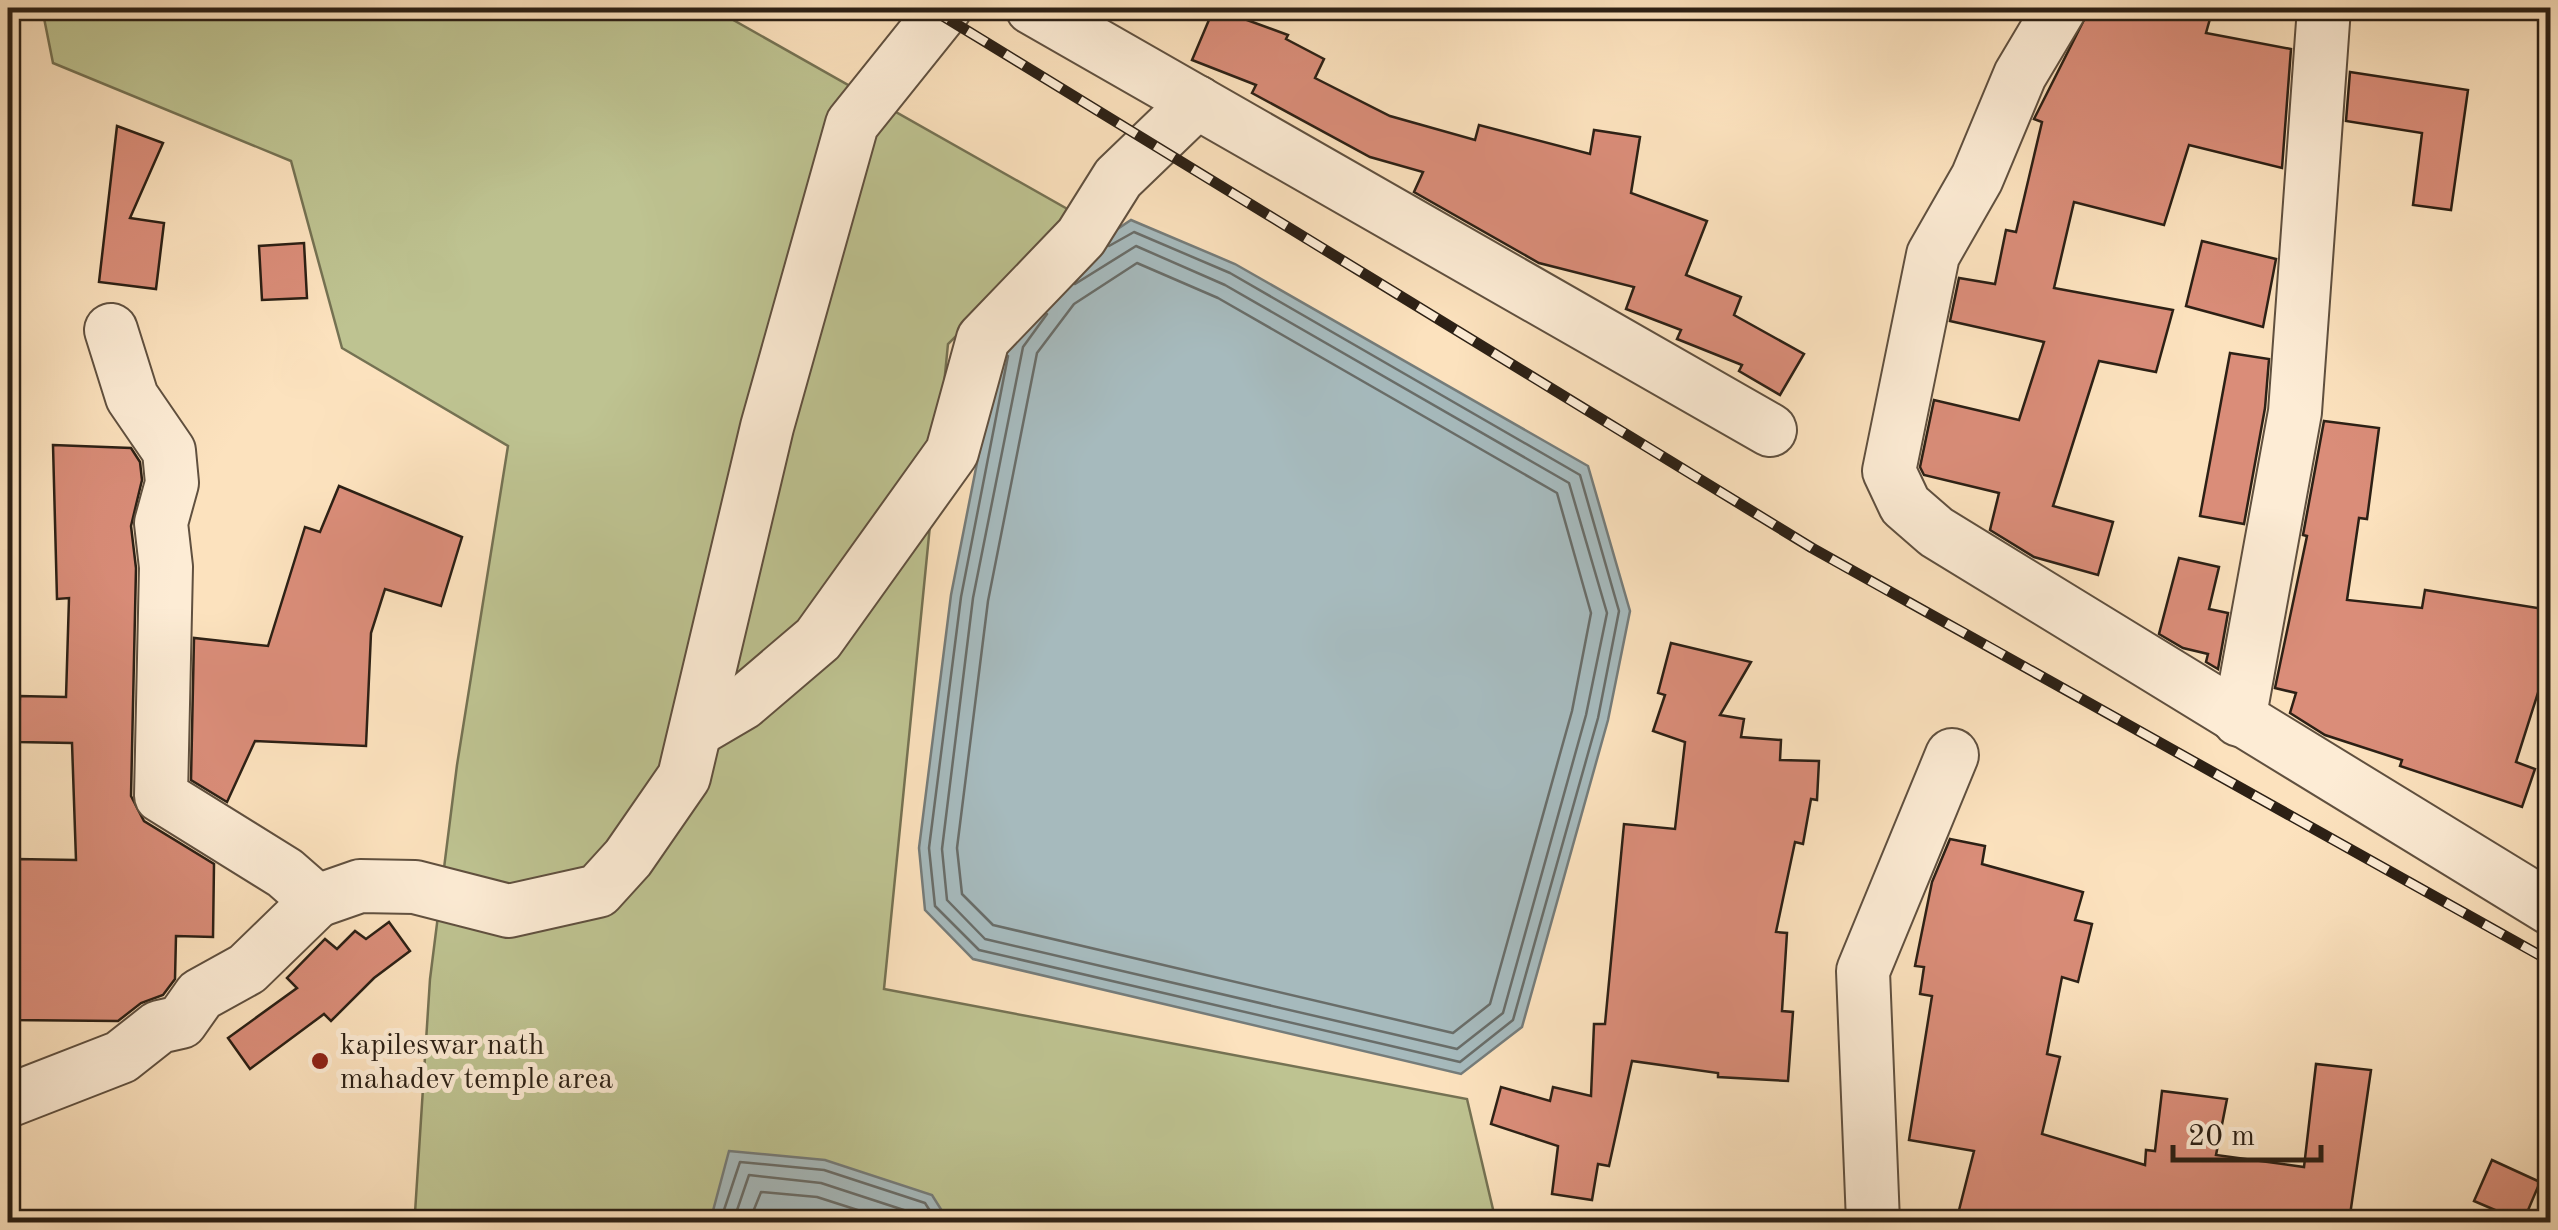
<svg xmlns="http://www.w3.org/2000/svg" width="2558" height="1230" font-family="'Old Standard TT',serif">
<style>
.green{fill:#bec391;stroke:#757253;stroke-width:2.5}
.water{fill:#a6babd;stroke:#757c7a;stroke-width:2.5}
.lines{fill:none;stroke-linecap:round;stroke-linejoin:round}
.shore{stroke:#696d69;stroke-width:2.5}
.building{fill:#da8d79;stroke:#2c2015;stroke-width:2.5}
.street-casing{stroke:#60503f;stroke-width:56}
.street{stroke:#fdecd5;stroke-width:52}
.rail-casing{stroke:#2c2015;stroke-width:11}
.rail{stroke:#fdecd5;stroke-width:8;stroke-dasharray:22;stroke-linecap:butt}
.poi-dot{fill:#8f2418;stroke:#fdecd5;stroke-width:4}
.labels{text-anchor:middle;stroke-width:10;stroke-linejoin:round;paint-order:stroke}
.poi-label{font-size:30px;fill:#2c2015;stroke:#fdecd5;text-anchor:start}
</style>
<rect width="100%" height="100%" fill="#fce2be"/>
<filter id="stains"><feTurbulence type="fractalNoise" baseFrequency=".002" numOctaves="4"/><feColorMatrix values="0 0 0 0 .2 0 0 0 0 .09 0 0 0 0 .02 0 0 0 .5 -.17"/></filter>
<radialGradient id="worn" r=".72"><stop offset=".6" stop-color="#630" stop-opacity="0"/><stop offset="1" stop-color="#630" stop-opacity=".3"/></radialGradient>
<!-- green -->
<polygon class="green" points="42,8 712,8 1078,215 948,344 884,989 1467,1099 1496,1222 424,1222 415,1213 430,979 457,765 508,446 342,348 291,161 53,63"/>
<!-- water -->
<g class="water">
<polygon points="1131,220 1235,264 1588,466 1630,611 1608,720 1522,1027 1461,1074 973,959 925,910 919,848 951,595 1002,336 1047,276"/>
<polygon points="729,1151 825,1160 932,1195 949,1222 710,1222"/>
</g>
<g class="lines">
<!-- shore -->
<g class="shore">
<polygon points="1137,263 1218,298 1557,493 1591,613 1572,711 1490,1004 1453,1033 993,925 962,894 957,848 988,601 1037,353 1074,304"/>
<polyline points="1047,314 1023,347 973,598 942,849 947,900 985,939 1457,1049 1503,1013 1586,715 1607,613 1569,483 1225,285 1136,246 1075,284"/>
<polyline points="1008,356 961,597 929,848 935,906 979,950 1460,1062 1513,1020 1598,718 1619,611 1580,475 1230,273 1134,232 1109,246"/>
<polyline points="720,1222 740,1162 824,1170 925,1203 937,1222"/>
<polyline points="733,1222 749,1175 821,1183 916,1214 923,1222"/>
<polyline points="749,1222 761,1192 817,1197 895,1222"/>
</g>
</g>
<!-- building -->
<g class="building">
<polygon points="1214,8 1288,35 1286,39 1324,59 1315,78 1390,116 1475,140 1479,125 1590,154 1594,130 1640,137 1631,193 1707,221 1686,275 1741,297 1734,315 1804,354 1780,395 1739,371 1742,365 1677,339 1681,330 1626,309 1634,287 1539,263 1414,192 1423,172 1370,157 1252,93 1256,85 1192,60"/>
<polygon points="2090,8 2213,8 2206,33 2291,49 2282,168 2189,145 2164,225 2074,202 2054,288 2173,310 2156,372 2099,361 2053,506 2113,522 2098,575 2034,557 1990,530 1999,493 1924,475 1920,467 1934,400 2019,420 2044,342 1950,321 1959,278 1995,284 2006,230 2016,232 2042,122 2034,119"/>
<polygon points="2350,72 2468,90 2451,210 2413,205 2422,133 2346,121"/>
<polygon points="117,126 163,143 130,218 164,223 156,289 99,282"/>
<polygon points="2202,241 2276,259 2263,327 2186,306"/>
<polygon points="304,243 307,298 262,300 259,246"/>
<polygon points="2230,353 2269,359 2265,408 2244,524 2200,516"/>
<polygon points="2324,421 2379,428 2367,519 2359,518 2347,600 2422,608 2425,590 2550,610 2550,655 2516,762 2535,769 2522,807 2400,766 2402,760 2325,735 2290,713 2296,693 2275,688 2307,536 2303,535"/>
<polygon points="53,445 131,448 140,462 142,480 131,526 136,568 131,796 144,821 214,864 213,937 176,936 175,979 163,995 141,1003 118,1021 8,1020 8,965 16,965 17,859 76,860 72,743 18,742 20,696 66,697 69,598 57,599"/>
<polygon points="339,486 462,537 441,606 385,589 371,633 366,746 255,741 227,802 191,780 194,638 268,646 305,527 320,532"/>
<polygon points="2179,558 2219,567 2209,609 2228,613 2218,669 2206,662 2208,654 2183,648 2159,634"/>
<polygon points="1671,643 1751,662 1720,715 1744,719 1741,737 1781,740 1780,760 1819,761 1817,800 1811,799 1803,844 1795,842 1776,932 1787,933 1782,1011 1793,1012 1788,1081 1718,1077 1718,1073 1632,1061 1609,1166 1598,1164 1592,1200 1552,1194 1558,1146 1491,1124 1501,1087 1550,1101 1553,1087 1591,1096 1594,1024 1605,1024 1624,824 1675,829 1685,742 1653,731 1665,695 1658,693"/>
<polygon points="1950,839 1985,846 1982,864 2083,892 2075,920 2092,924 2078,982 2062,977 2047,1054 2060,1057 2042,1134 2145,1165 2146,1150 2155,1151 2162,1091 2227,1099 2216,1155 2304,1167 2316,1064 2371,1070 2349,1222 1956,1222 1974,1151 1909,1140 1932,996 1920,994 1924,967 1915,966 1932,882"/>
<polygon points="389,922 410,951 374,978 331,1021 324,1014 250,1069 228,1038 297,988 287,978 325,939 337,949 355,931 366,939"/>
<polygon points="2492,1160 2540,1182 2523,1222 2474,1201"/>
</g>
<g class="lines">
<!-- street casing -->
<g class="street-casing">
<g id="street">
<polyline points="1032,8 1770,430"/>
<polyline points="2060,8 2020,75 1977,178 1933,255 1889,471 1905,505 1936,532 2550,908"/>
<polyline points="2239,720 2295,412 2324,8"/>
<polyline points="697,730 743,703 818,639 952,452 983,339 1081,237 1118,178 1197,102"/>
<polyline points="317,901 360,886 415,887 509,911 598,891 628,858 684,777 767,427 852,124 945,8"/>
<polyline points="8,1101 121,1057 159,1027 181,1022 200,995 247,969 317,901 285,873 161,796 166,567 161,523 172,483 169,451 132,397 111,330"/>
<polyline points="1873,1222 1863,971 1952,755"/>
</g>
</g>
<!-- street -->
<use href="#street" class="street"/>
<!-- rail casing -->
<g class="rail-casing">
<polyline id="rail" points="930,8 1812,548 2550,961"/>
</g>
<!-- rail -->
<use href="#rail" class="rail"/>
</g>
<!-- markers -->
<circle class="poi-dot" cx="320" cy="1061" r="10"/>
<g class="labels">
<!-- poi labels -->
<g class="poi-label">
<text x="340" y="1054">kapileswar nath<tspan x="340" dy="34">mahadev temple area</tspan></text>
</g>
</g>
<!-- margin -->
<rect width="2558" height="1230" fill="none" stroke="#fce2be" stroke-width="40"/>
<rect x="10" y="10" width="2538" height="1210" fill="none" stroke="#2c2015" stroke-width="5"/>
<rect x="20" y="20" width="2518" height="1190" fill="none" stroke="#2c2015" stroke-width="2.5"/>
<!-- scale -->
<path d="M2173 1145v15h148v-15" fill="none" stroke="#2c2015" stroke-width="5"/>
<text x="2188" y="1145" font-size="30" fill="#2c2015" stroke="#fdecd5" stroke-width="8" paint-order="stroke">20 m</text>
<rect width="100%" height="100%" filter="url(#stains)"/>
<rect width="100%" height="100%" fill="url(#worn)"/>
</svg>
